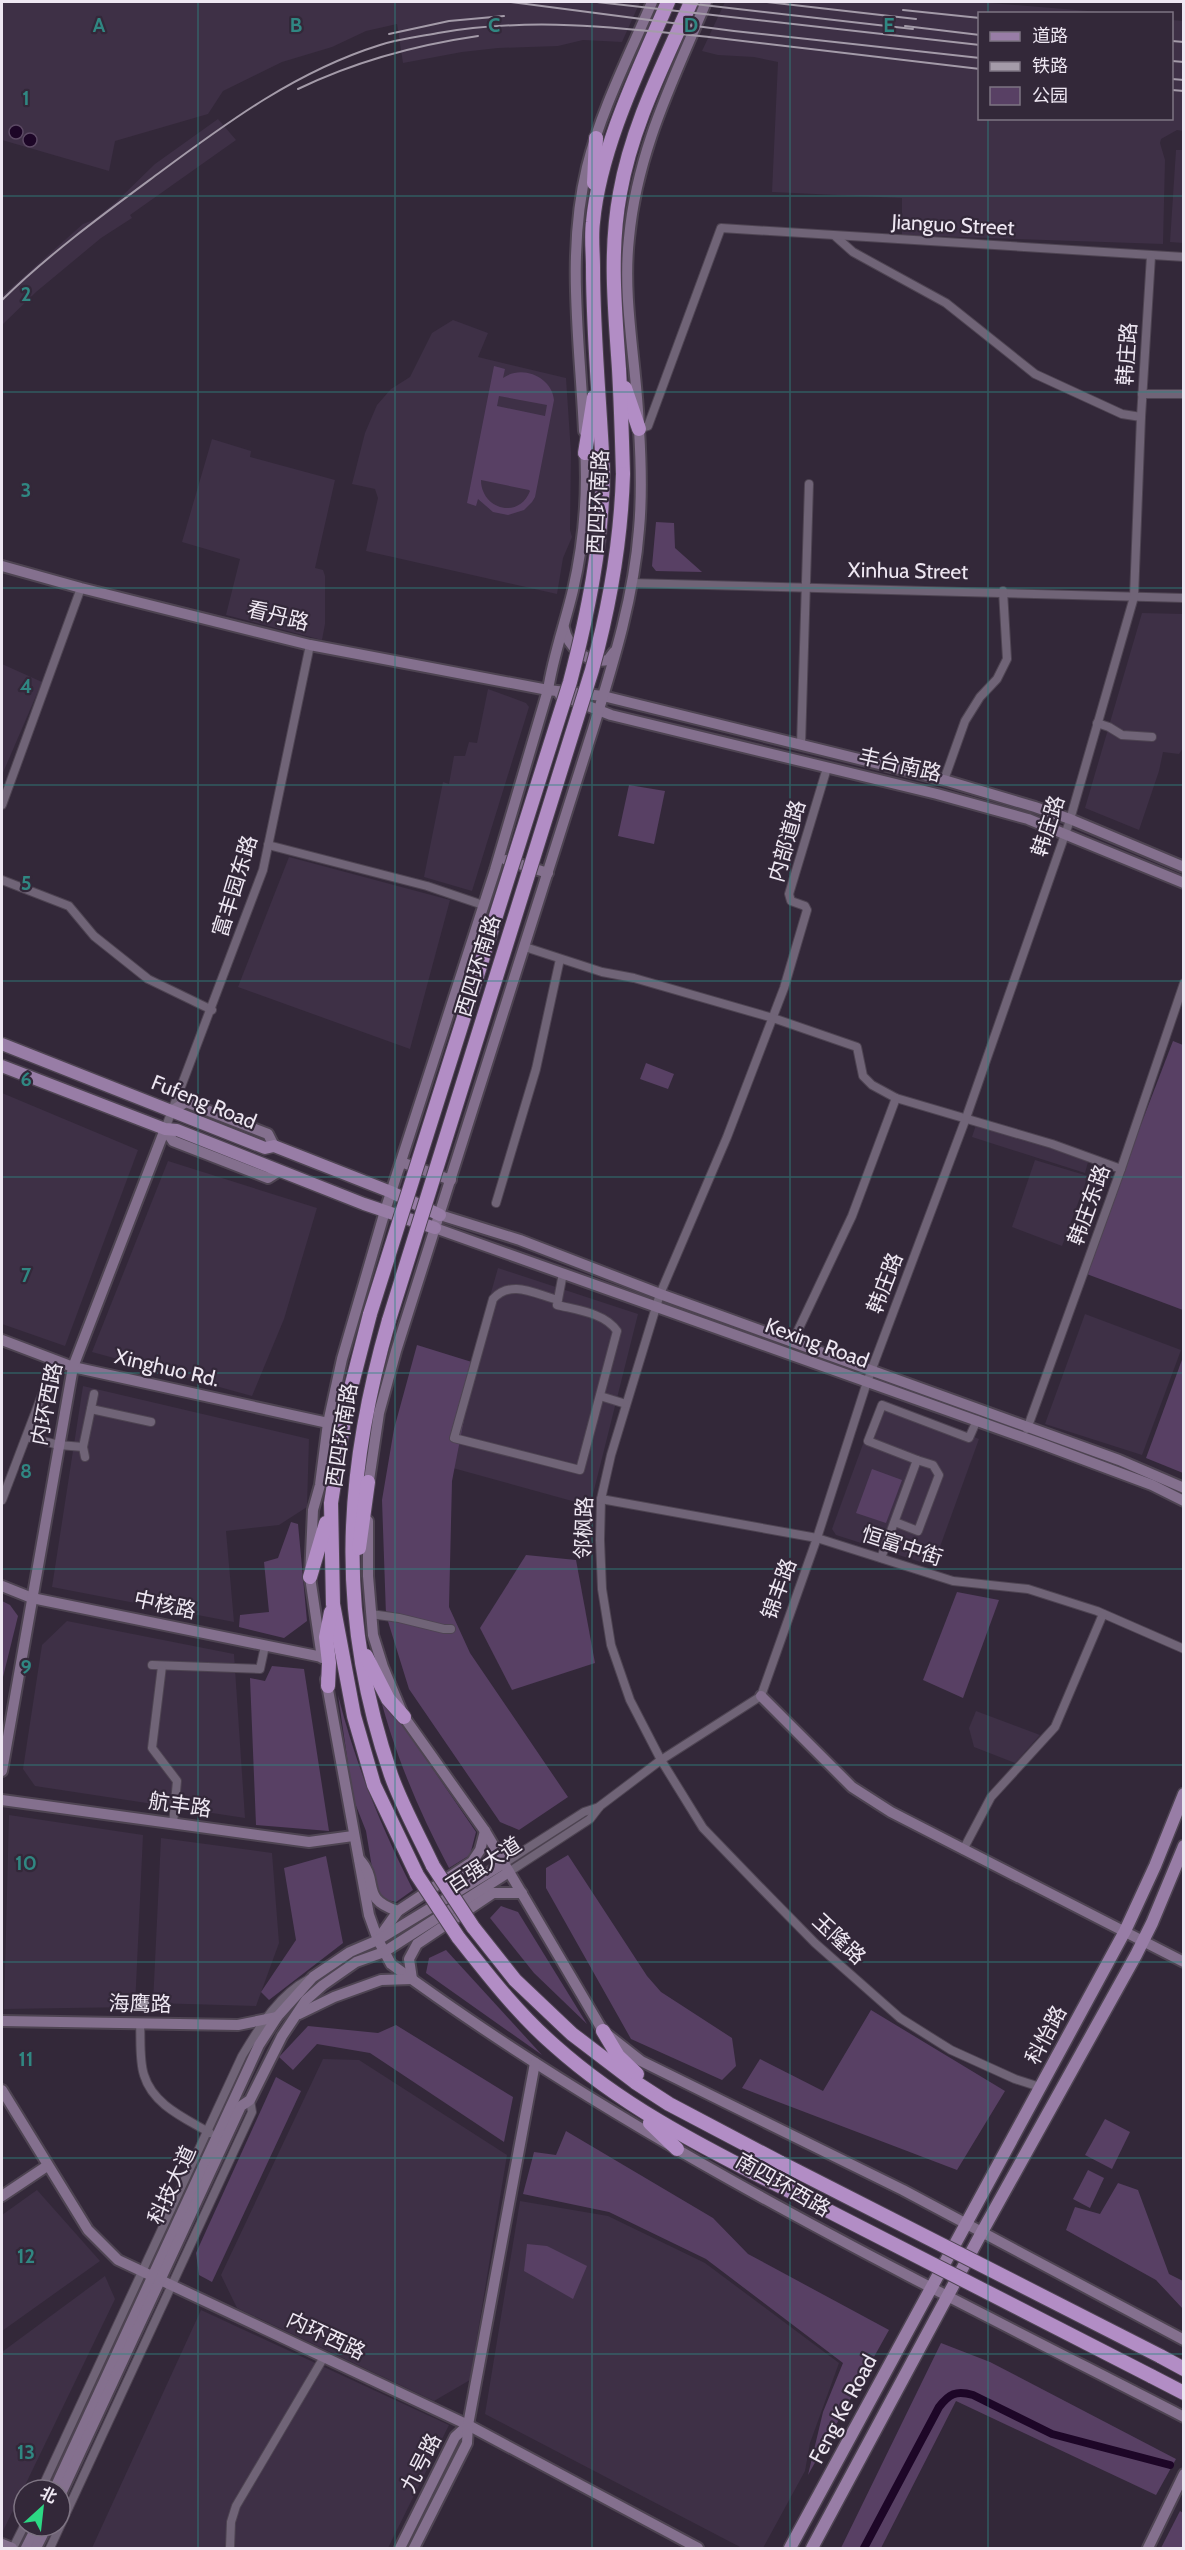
<svg xmlns="http://www.w3.org/2000/svg" width="1185" height="2550" font-family="Cabin,'Noto Sans SC',sans-serif">
<style>
.built{fill:#3e3046}
.green{fill:#584064;fill-rule:evenodd}
.water{fill:#1d0627;stroke:#5c4a64;stroke-width:1.5}
.lines{fill:none;stroke-linecap:round;stroke-linejoin:round}
.canal{stroke:#1d0627;stroke-width:8}
.street-casing{stroke:#4e4452;stroke-width:10}
.secondary-casing{stroke:#4e4452;stroke-width:14}
.primary-casing{stroke:#4e4452;stroke-width:15}
.highway-casing{stroke:#4e4452;stroke-width:16}
.street{stroke:#706477;stroke-width:8}
.secondary{stroke:#84708e;stroke-width:10}
.primary{stroke:#987da6;stroke-width:12}
.highway{stroke:#b28dc5;stroke-width:14}
.rail{stroke:#a49ba9;stroke-width:2}
.highway-bridge-casing{stroke:#4e4452;stroke-width:16;stroke-linecap:butt}
.highway-bridge{stroke:#b28dc5;stroke-width:14}
.grid{fill:none;stroke:#308782;stroke-width:1.5;stroke-opacity:0.55}
.labels{text-anchor:middle;stroke-width:4.5;stroke-linejoin:round;paint-order:stroke}
.street-label{font-size:21px;fill:#eee7f2;stroke:#332839}
.grid-label{font-size:20px;text-anchor:middle;font-weight:bold;fill:#308782;stroke:#332839;stroke-width:4.5;stroke-linejoin:round;paint-order:stroke}
</style>
<rect width="100%" height="100%" fill="#332839"/>
<!-- built -->
<g class="built">
<polygon points="2,2 640,2 622,42 583,40 558,46 498,48 462,52 403,63 397,24 366,31 332,47 282,62 223,91 208,114 115,141 109,171 2,140"/>
<polygon points="725,2 978,2 1112,13 980,14 980,118 1172,118 1172,20 1183,21 1183,131 1177,130 1161,139 1160,143 1165,160 1163,244 902,235 902,198 772,192 778,62 754,57 718,55 702,51"/>
<polygon points="218,119 236,140 130,215 132,218 101,238 36,292 2,325 2,296 83,224 93,220 116,202 155,164"/>
<polygon points="1176,150 1183,150 1183,243 1170,242"/>
<polygon points="453,320 488,333 478,357 566,378 571,453 570,530 572,537 563,558 557,594 366,551 378,498 375,489 352,484 365,433 377,405 391,389 410,377 432,333"/>
<polygon points="212,439 251,451 250,457 335,480 315,568 323,570 325,576 325,624 322,640 226,615 240,559 182,542"/>
<polygon points="1142,613 1183,614 1183,748 1179,754 1163,752 1159,771 1139,830 1085,808"/>
<polygon points="2,664 42,682 2,775"/>
<polygon points="488,689 526,703 529,707 472,891 424,877 443,782 449,784 454,756 465,756 469,742 477,743"/>
<polygon points="289,857 450,900 410,1049 238,987"/>
<polygon points="2,1093 138,1150 65,1346 2,1324"/>
<polygon points="977,1122 1088,1162 1085,1173 972,1137"/>
<polygon points="1035,1160 1088,1176 1062,1246 1012,1227"/>
<polygon points="168,1161 317,1208 284,1319 252,1396 92,1352"/>
<polygon points="498,1268 638,1314 590,1506 442,1465"/>
<polygon points="1085,1314 1181,1350 1142,1455 1045,1424"/>
<polygon points="83,1386 309,1439 307,1507 279,1525 226,1531 234,1622 52,1587"/>
<polygon points="884,1401 979,1439 933,1566 836,1535 832,1529 878,1403"/>
<polygon points="67,1621 234,1654 245,1818 35,1786 23,1769 42,1645"/>
<polygon points="976,1711 1040,1735 1015,1763 974,1747 969,1728"/>
<polygon points="9,1815 143,1835 135,2007 4,2009"/>
<polygon points="161,1838 272,1853 279,1943 256,2006 153,2003"/>
<polygon points="323,2059 359,2060 507,2155 470,2380 434,2401 237,2308 221,2275"/>
<polygon points="37,2190 100,2261 2,2331 2,2215"/>
<polygon points="520,2201 608,2216 705,2263 839,2363 810,2443 805,2471 763,2548 742,2548 485,2414"/>
<polygon points="105,2276 115,2299 2,2533 2,2352"/>
<polygon points="201,2310 449,2425 388,2548 92,2548"/>
</g>
<!-- green -->
<g class="green">
<path d="M494 366 505 369 503 378C522 364 552 377 554 400L535 497 532 502 524 510 508 515 493 512 478 499 476 506 467 503ZM499 396 547 405 545 416 497 406ZM481 480 529 490 530 491C519 520 481 509 481 480Z"/>
<polygon points="656,522 674,523 675,548 702,572 656,571 652,566"/>
<polygon points="629,785 665,791 654,844 618,836"/>
<polygon points="1173,1041 1183,1045 1183,1310 1084,1273"/>
<polygon points="646,1063 674,1074 668,1089 640,1079"/>
<polygon points="417,1345 475,1363 452,1481 449,1607 470,1653 568,1797 519,1830 500,1822 409,1689 386,1615 382,1500 394,1429"/>
<polygon points="1183,1357 1184,1473 1183,1473 1146,1458"/>
<polygon points="872,1469 902,1480 886,1523 856,1513"/>
<polygon points="291,1522 298,1524 307,1621 284,1638 239,1627 240,1615 269,1612 264,1562 278,1558"/>
<polygon points="526,1555 576,1560 595,1663 512,1690 480,1628"/>
<polygon points="957,1592 999,1600 963,1698 923,1680"/>
<polygon points="2,1601 10,1605 18,1616 2,1681"/>
<polygon points="272,1666 304,1669 329,1831 256,1825 250,1678 265,1681"/>
<path d="M375 1677 387 1702 476 1832 470 1855 449 1868C416 1806 391 1745 375 1677Z"/>
<path d="M338 1695C356 1766 380 1824 413 1890L396 1902 379 1898 376 1892 366 1831 353 1798Z"/>
<polygon points="568,1855 647,1976 661,1992 732,2038 736,2066 722,2080 631,2039 546,1888 546,1868"/>
<polygon points="326,1856 343,1943 269,2000 261,1992 296,1940 284,1868"/>
<polygon points="501,1906 518,1912 587,2024 534,1973 490,1918"/>
<polygon points="446,1950 542,2055 426,1973 429,1958"/>
<polygon points="871,2010 1005,2091 957,2170 742,2088 760,2059 823,2091"/>
<polygon points="396,2025 513,2097 504,2142 370,2053 317,2044 293,2070 279,2057 308,2026 378,2033"/>
<polygon points="276,2077 301,2091 212,2282 199,2275 196,2253"/>
<polygon points="1105,2119 1130,2132 1112,2169 1085,2155"/>
<polygon points="566,2131 713,2218 748,2254 889,2330 808,2475 823,2412 843,2363 706,2259 609,2212 523,2194 534,2152 556,2155"/>
<polygon points="1088,2170 1104,2178 1090,2208 1073,2199"/>
<polygon points="1118,2183 1138,2190 1169,2274 1183,2281 1183,2309 1156,2280 1066,2230 1075,2207 1100,2214"/>
<polygon points="527,2244 547,2246 587,2266 573,2299 524,2271"/>
<polygon points="941,2343 990,2362 1176,2459 1156,2495 956,2401 881,2548 841,2548"/>
<polygon points="1180,2511 1183,2513 1183,2548 1161,2548"/>
</g>
<!-- water -->
<g class="water">
<circle cx="16" cy="132" r="7"/>
<circle cx="30" cy="140" r="7"/>
</g>
<g class="lines">
<!-- canal -->
<path class="canal" d="M864 2548 939 2407C949 2394 956 2390 973 2395L1052 2434 1170 2465"/>
<!-- street casing -->
<g class="street-casing">
<g id="street">
<polyline points="835,236 853,252 946,303 1035,374 1122,414 1141,417"/>
<polyline points="1142,394 1184,394"/>
<polyline points="639,429 648,426 721,228 1184,257"/>
<polyline points="631,583 1184,598"/>
<polyline points="1097,723 1109,727 1122,735 1152,737"/>
<polyline points="801,745 809,484"/>
<polyline points="827,768 789,894 791,901 805,906 807,910 784,988 727,1137 660,1294 611,1455 601,1499 600,1540 602,1589 611,1645 630,1700 661,1760 703,1828 759,1886 815,1943 900,2018 951,2050 1015,2079 1040,2087"/>
<polyline points="944,780 965,721 980,697 997,679 1007,659 1003,591"/>
<polyline points="2,805 81,588"/>
<polyline points="268,845 427,886 483,905"/>
<polyline points="2,880 69,906 94,936 148,979 212,1010"/>
<polyline points="525,947 602,972 634,978 773,1018 857,1047 863,1076 872,1085 896,1098 1052,1144 1121,1169"/>
<polyline points="165,1129 263,870 310,645"/>
<polyline points="496,1203 536,1069 560,959"/>
<path d="M558 1300C535 1294 511 1279 493 1299L454 1438 580 1470 617 1331C605 1313 577 1310 557 1305L563 1273"/>
<polyline points="792,1343 852,1216 896,1098"/>
<polyline points="600,1396 626,1404"/>
<polyline points="91,1409 151,1422"/>
<polyline points="1027,1429 1121,1169 1184,983"/>
<polyline points="27,1437 59,1445 83,1447"/>
<polyline points="85,1457 83,1447 94,1394"/>
<polyline points="601,1499 817,1538 953,1581 1028,1589 1097,1611 1184,1649"/>
<polyline points="2,1500 48,1379"/>
<polyline points="895,1522 918,1531 939,1475 933,1465 917,1460"/>
<polyline points="881,1558 917,1460 868,1441 882,1405 969,1438 977,1420"/>
<polyline points="371,1614 399,1618 444,1629 451,1629"/>
<polyline points="152,1665 260,1669 265,1646"/>
<polyline points="162,1666 152,1748 177,1781 173,1824"/>
<polyline points="963,1850 991,1797 1055,1727 1103,1614"/>
<polyline points="503,1864 584,1812 599,1807"/>
<polyline points="509,1872 590,1819 600,1806 661,1760 761,1696 817,1538 867,1382 966,1118 1069,823 1134,597 1141,417 1151,256"/>
<path d="M140 2023C141 2039 139 2060 144 2075 153 2105 185 2118 210 2133"/>
<path d="M41 2490 242 2056C259 2028 278 1995 309 1979"/>
<polyline points="13,2548 24,2526"/>
<polyline points="50,2548 252,2112 250,2100"/>
<polyline points="230,2548 231,2522 236,2506 324,2357"/>
</g>
</g>
<!-- secondary casing -->
<g class="secondary-casing">
<g id="secondary">
<path d="M584 431C580 343 566 254 587 167 601 110 629 56 652 2"/>
<polyline points="2,566 81,588 310,645 548,690 603,696 944,780 1035,807 1070,819 1184,867"/>
<path d="M564 628C568 647 586 664 608 660L614 652"/>
<polyline points="560,695 611,715 937,794 1028,819 1184,883"/>
<polyline points="506,860 548,873"/>
<polyline points="173,1110 186,1102 268,1134 274,1146"/>
<polyline points="165,1129 173,1141 268,1178 279,1171"/>
<polyline points="401,1162 451,1180"/>
<polyline points="440,1215 520,1240 660,1294 1119,1460 1184,1488"/>
<polyline points="435,1228 1042,1444 1152,1485 1184,1501"/>
<polyline points="2,1340 73,1367 328,1423"/>
<path d="M368 1487 379 1413 396 1351 593 729C613 664 634 597 639 529 642 496 641 462 639 429 637 366 622 301 629 238 637 151 673 81 706 2"/>
<polyline points="368,1521 368,1576 373,1635 383,1667 404,1717 485,1831 603,2031 641,2061 903,2190 1184,2340"/>
<polyline points="2,1586 32,1598 322,1657"/>
<path d="M322 1658 310 1577 313 1510 320 1485 328 1423 342 1359 385 1211 495 870 548 690C553 656 565 624 573 590 584 542 588 496 585 447"/>
<path d="M326 1679 369 1915 378 1940 391 1964C637 2145 913 2278 1184 2417"/>
<polyline points="761,1696 852,1787 891,1812 1184,1962"/>
<polyline points="2,1771 73,1367 165,1129"/>
<polyline points="2,1800 309,1842 353,1836"/>
<path d="M359 1859C381 1882 358 1898 398 1911L472 1862 480 1850 485 1831"/>
<polyline points="381,1935 398,1911"/>
<polyline points="299,2014 334,1997 381,1980 412,1979 409,1959 417,1944 493,1893 522,1893"/>
<polyline points="2,2021 238,2025 277,2017"/>
<polyline points="2,2090 88,2230 118,2260 468,2425 698,2548"/>
<polyline points="2,2196 47,2166"/>
<polyline points="54,2490 259,2045 277,2017 313,1977 350,1952 378,1940 503,1864"/>
<polyline points="60,2496 241,2106 250,2100 282,2036 306,2000 323,1985 356,1962 384,1952 509,1872"/>
<polyline points="2,2544 12,2548"/>
<polyline points="26,2548 37,2526"/>
<polyline points="36,2548 47,2526"/>
<polyline points="400,2548 455,2437 468,2425"/>
<polyline points="414,2548 467,2443 468,2425 535,2063"/>
<polyline points="1148,2548 1184,2474"/>
</g>
</g>
<!-- primary casing -->
<g class="primary-casing">
<g id="primary">
<polyline points="2,1044 265,1148 274,1146 391,1192 440,1215"/>
<polyline points="2,1066 165,1129 177,1130 364,1204 435,1228"/>
<polyline points="790,2548 1125,1931 1155,1866 1184,1794"/>
<polyline points="812,2548 982,2232 1136,1955 1152,1923 1184,1846"/>
</g>
</g>
<!-- highway casing -->
<g class="highway-casing">
<g id="highway">
<polyline points="594,183 596,138"/>
<polyline points="625,388 639,429"/>
<polyline points="585,453 594,397"/>
<path d="M603 473C600 404 593 336 593 267 593 252 591 237 593 222 600 148 639 69 668 2"/>
<path d="M623 474C622 439 621 404 619 369 615 310 609 252 620 193 632 125 664 64 691 2"/>
<polyline points="370,1314 346,1407 331,1503 333,1604 354,1716 374,1785 417,1875"/>
<path d="M389 1320C343 1479 337 1618 391 1775 402 1806 419 1836 433 1866"/>
<polyline points="359,1548 368,1482"/>
<polyline points="310,1577 326,1523"/>
<polyline points="366,1656 388,1699 404,1717"/>
<polyline points="328,1686 329,1663 326,1637 331,1612"/>
<polyline points="473,1927 515,1980 572,2034 635,2082 669,2104 781,2163"/>
<path d="M458 1937C488 1975 518 2014 555 2046 620 2104 695 2143 772 2182"/>
<polyline points="603,2031 618,2056 637,2074"/>
<polyline points="650,2123 677,2149"/>
<polyline points="1160,2356 1184,2369"/>
<polyline points="1151,2376 1184,2393"/>
</g>
</g>
<!-- street -->
<use href="#street" class="street"/>
<!-- secondary -->
<use href="#secondary" class="secondary"/>
<!-- primary -->
<use href="#primary" class="primary"/>
<!-- highway -->
<use href="#highway" class="highway"/>
<!-- rail -->
<g class="rail">
<polyline points="511,2 734,31 980,58"/>
<polyline points="597,2 980,45"/>
<polyline points="677,2 913,29"/>
<polyline points="767,2 916,19"/>
<polyline points="903,10 980,18"/>
<polyline points="905,26 980,35"/>
<polyline points="389,34 449,21 504,16"/>
<polyline points="1172,41 1184,42"/>
<polyline points="1172,61 1184,62"/>
<polyline points="1172,79 1184,80"/>
<path d="M298 89C354 62 416 45 478 36"/>
<polyline points="1172,90 1184,91"/>
<path d="M2 300C50 253 105 213 159 173 229 121 297 71 380 45 399 39 418 37 438 33 529 17 617 27 709 37 799 47 889 59 980 69"/>
</g>
<!-- highway-bridge casing -->
<g class="highway-bridge-casing">
<g id="highway-bridge">
<path d="M370 1314 570 682C588 613 602 545 603 473"/>
<path d="M389 1320 592 670C610 605 621 541 623 474"/>
<polyline points="433,1866 473,1927"/>
<polyline points="417,1875 458,1937"/>
<polyline points="781,2163 1160,2356"/>
<polyline points="772,2182 1151,2376"/>
</g>
</g>
<!-- highway-bridge -->
<use href="#highway-bridge" class="highway-bridge"/>
</g>
<!-- grid -->
<path class="grid" d="M198 2V2548M395 2V2548M592 2V2548M790 2V2548M988 2V14M988 118V2548M2 196H1184M2 392H1184M2 588H1184M2 785H1184M2 981H1184M2 1177H1184M2 1373H1184M2 1569H1184M2 1765H1184M2 1962H1184M2 2158H1184M2 2354H1184"/>
<g class="labels">
<!-- street labels -->
<g class="street-label">
<text transform="translate(953 225) rotate(3)" y="7">Jianguo Street</text>
<text transform="translate(1127 354) rotate(-86)" y="7">韩庄路</text>
<text transform="translate(598 502) rotate(-87)" y="7">西四环南路</text>
<text transform="translate(908 571) rotate(1)" y="7">Xinhua Street</text>
<text transform="translate(278 616) rotate(14)" y="7">看丹路</text>
<text transform="translate(900 765) rotate(13)" y="7">丰台南路</text>
<text transform="translate(1048 826) rotate(-72)" y="7">韩庄路</text>
<text transform="translate(787 841) rotate(-74)" y="7">内部道路</text>
<text transform="translate(235 886) rotate(-73)" y="7">富丰园东路</text>
<text transform="translate(478 966) rotate(-73)" y="7">西四环南路</text>
<text transform="translate(204 1102) rotate(22)" y="7">Fufeng Road</text>
<text transform="translate(1089 1205) rotate(-70)" y="7">韩庄东路</text>
<text transform="translate(885 1283) rotate(-69)" y="7">韩庄路</text>
<text transform="translate(817 1343) rotate(20)" y="7">Kexing Road</text>
<text transform="translate(167 1368) rotate(13)" y="7">Xinghuo Rd.</text>
<text transform="translate(47 1404) rotate(-79)" y="7">内环西路</text>
<text transform="translate(342 1435) rotate(-81)" y="7">西四环南路</text>
<text transform="translate(584 1528) rotate(-88)" y="7">邻枫路</text>
<text transform="translate(902 1546) rotate(18)" y="7">恒富中街</text>
<text transform="translate(779 1589) rotate(-70)" y="7">锦丰路</text>
<text transform="translate(165 1605) rotate(12)" y="7">中核路</text>
<text transform="translate(180 1805) rotate(8)" y="7">航丰路</text>
<text transform="translate(484 1865) rotate(-33)" y="7">百强大道</text>
<text transform="translate(839 1939) rotate(43)" y="7">玉隆路</text>
<text transform="translate(140 2004) rotate(1)" y="7">海鹰路</text>
<text transform="translate(1046 2035) rotate(-62)" y="7">科怡路</text>
<text transform="translate(172 2185) rotate(-65)" y="7">科技大道</text>
<text transform="translate(783 2185) rotate(30)" y="7">南四环西路</text>
<text transform="translate(326 2336) rotate(25)" y="7">内环西路</text>
<text transform="translate(843 2409) rotate(-62)" y="7">Feng Ke Road</text>
<text transform="translate(421 2463) rotate(-63)" y="7">九号路</text>
</g>
</g>
<g class="grid-label">
<text x="99" y="32">A</text>
<text x="296" y="32">B</text>
<text x="494" y="32">C</text>
<text x="691" y="32">D</text>
<text x="889" y="32">E</text>
<text x="26" y="105">1</text>
<text x="26" y="301">2</text>
<text x="26" y="497">3</text>
<text x="26" y="693">4</text>
<text x="26" y="890">5</text>
<text x="26" y="1086">6</text>
<text x="26" y="1282">7</text>
<text x="26" y="1478">8</text>
<text x="26" y="1674">9</text>
<text x="26" y="1870">10</text>
<text x="26" y="2066">11</text>
<text x="26" y="2263">12</text>
<text x="26" y="2459">13</text>
</g>
<!-- border -->
<rect width="1185" height="2550" fill="none" stroke="#eee7f2" stroke-width="6"/>
<!-- legend -->
<rect x="978" y="12" width="195" height="108" fill="#332839" stroke="#7e7483" stroke-width="1.5"/>
<rect x="990" y="32" width="30" height="9" fill="#987da6" stroke="#7e7483" stroke-width="1.5"/>
<text x="1032" y="42" font-size="18" fill="#eee7f2">道路</text>
<rect x="990" y="62" width="30" height="9" fill="#a49ba9" stroke="#7e7483" stroke-width="1.5"/>
<text x="1032" y="72" font-size="18" fill="#eee7f2">铁路</text>
<rect x="990" y="87" width="30" height="18" fill="#584064" stroke="#7e7483" stroke-width="1.5"/>
<text x="1032" y="102" font-size="18" fill="#eee7f2">公园</text>
<!-- north arrow -->
<g transform="translate(42 2508) rotate(27)"><circle r="28" fill="#332839" stroke="#7e7483" stroke-width="1.5"/>
<path d="M0-4.5L10 22L0 15L-10 22Z" fill="#2cd884"/>
<text y="-9" font-size="16" font-weight="bold" text-anchor="middle" fill="#eee7f2">北</text>
</g>
</svg>
